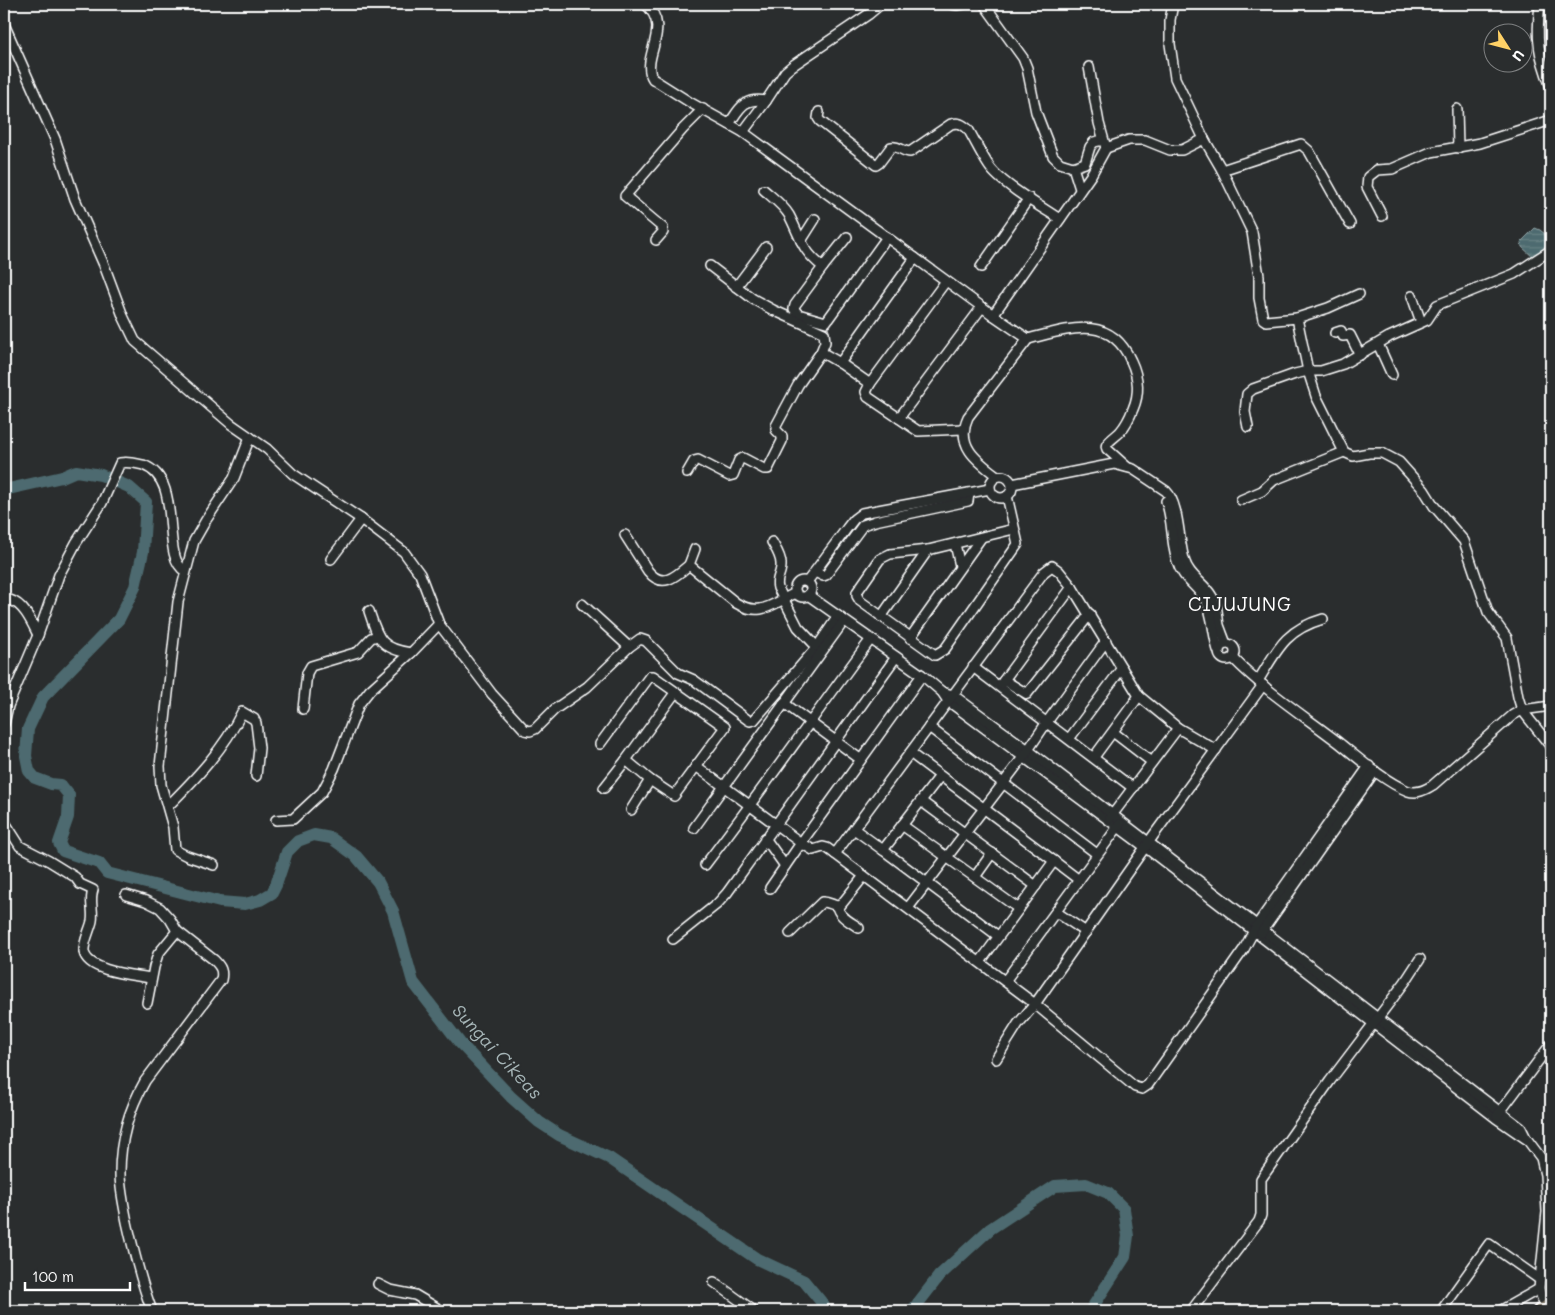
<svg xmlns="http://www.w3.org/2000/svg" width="1555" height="1315" font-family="Mali,sans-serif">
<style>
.water{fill:url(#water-rules);stroke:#94a6a9}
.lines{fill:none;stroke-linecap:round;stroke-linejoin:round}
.river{stroke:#4d6b6f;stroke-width:12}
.minor-casing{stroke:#fff;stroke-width:12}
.major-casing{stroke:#fff;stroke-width:15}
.minor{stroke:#2a2d2e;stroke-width:9}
.major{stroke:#726b5a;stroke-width:11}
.labels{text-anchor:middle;stroke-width:4;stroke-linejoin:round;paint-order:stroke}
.water-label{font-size:18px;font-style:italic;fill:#a6b5b7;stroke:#2a2d2e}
.quarter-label{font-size:19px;letter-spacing:1px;fill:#fff;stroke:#2a2d2e}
</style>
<defs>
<pattern id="water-rules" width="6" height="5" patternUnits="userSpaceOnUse" patternTransform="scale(1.25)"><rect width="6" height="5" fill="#4d6b6f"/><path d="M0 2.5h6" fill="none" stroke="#688185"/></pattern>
</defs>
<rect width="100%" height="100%" fill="#2a2d2e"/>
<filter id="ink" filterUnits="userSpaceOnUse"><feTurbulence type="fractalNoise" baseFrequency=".02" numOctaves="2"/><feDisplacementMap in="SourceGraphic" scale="10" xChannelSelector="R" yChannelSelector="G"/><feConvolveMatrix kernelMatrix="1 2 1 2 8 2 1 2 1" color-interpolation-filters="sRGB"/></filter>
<g filter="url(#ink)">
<!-- water -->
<path class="water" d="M1535 228 1540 230 1551 239C1551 250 1542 252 1533 257L1522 247 1521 242Z"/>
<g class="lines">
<!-- river -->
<g class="river">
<polyline points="4,490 62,477 76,471 101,475 129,487 146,502 143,552 135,587 119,619 43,697 28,729 26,756 29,771 35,778 51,784 61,785 69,795 68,817 59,843 63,851 99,863 107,873 220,902 245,904 260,900 272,893 276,885 287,852 298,841 314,835 331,838 356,856 378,882 393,911 413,982 460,1043 511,1097 539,1122 559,1135 609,1158 757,1259 804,1281 823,1304 826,1311"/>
<polyline points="912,1311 939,1276 990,1229 1055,1186 1086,1184 1108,1193 1124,1209 1128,1236 1125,1257 1090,1311"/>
</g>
<!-- minor casing -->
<g class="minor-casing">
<g id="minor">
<path d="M645 4C674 28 639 58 653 79L691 103 743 132 993 315 1028 339 968 417C955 445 977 461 997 476"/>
<polyline points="951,4 957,5 964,4"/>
<polyline points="984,4 1023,58 1027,68 1036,112 1053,156 1060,163 1073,167"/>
<polyline points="1173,4 1170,20 1170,44 1175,78 1204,139 1222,170 1252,232 1259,276 1259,298 1263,319 1266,321 1297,318 1308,371 1316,396 1344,452 1353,456 1369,453 1382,453 1399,462 1424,490 1434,506 1464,541 1488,612 1507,638 1518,697 1522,710 1551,747"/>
<path d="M1540 4C1536 40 1538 53 1551 87"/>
<polyline points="4,24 55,139 75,199 104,265 123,316 135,341 231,424 267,449 293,474 361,519 404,552 420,574 439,624 492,694 525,730 530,731 535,729 555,709 587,687 629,647 640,639 646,641 678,673 694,680 748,720 750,721 754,720 817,647 838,616"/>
<polyline points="1457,109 1458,148"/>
<path d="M819 112 818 118 820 121 876 165 879 163 891 147C898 145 903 152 910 152L951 124C959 122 962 124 968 129 975 141 981 154 989 166 1000 183 1041 207 1060 219"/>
<path d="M729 124C740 108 744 97 766 101L785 72 792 66 869 14 881 4"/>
<polyline points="743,132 766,101"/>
<polyline points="1106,148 1129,140 1145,140 1170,150 1182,150 1204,139"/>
<polyline points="1222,170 1301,144 1309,151 1350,224"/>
<polyline points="1080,189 1073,167 1085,163 1090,147 1094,142 1103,140"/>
<path d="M764 190C773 198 783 205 789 215 801 238 801 250 823 267L795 305 794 309 798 314 826 322 887 237"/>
<polyline points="1382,216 1367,187 1368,177 1377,170 1392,169 1431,152 1480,143 1551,120"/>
<polyline points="656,240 663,232 663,228 625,196 683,129 703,109"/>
<polyline points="801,241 815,219"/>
<polyline points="710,266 753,299 773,310 824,333 825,342 821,352 840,363 870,384 866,392 868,397 918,431 963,429"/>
<polyline points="823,267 847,237"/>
<polyline points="981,267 1029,198"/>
<polyline points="736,287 766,247"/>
<polyline points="1412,296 1421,322"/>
<polyline points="993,315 1091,175 1106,148 1099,123 1089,67"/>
<polyline points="1297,318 1328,308 1359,294"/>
<polyline points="1335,333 1341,331 1343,336 1350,335 1360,355"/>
<path d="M1028 339C1068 329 1110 313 1131 361 1138 376 1140 393 1133 409 1130 417 1125 426 1120 432 1116 436 1111 439 1108 443 1105 446 1106 446 1107 449L1127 467"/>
<polyline points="1378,344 1392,375"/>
<polyline points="840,363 915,258"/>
<polyline points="870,384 946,281"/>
<polyline points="899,418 982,307"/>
<polyline points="1248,427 1245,412 1247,394 1253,389 1295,374 1308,371 1321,371 1343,364 1389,337 1427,320 1437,305 1514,274 1551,250"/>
<polyline points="687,473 694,461 698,460 729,476 733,475 739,460 743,458 764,469 768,469 782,441 782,436 776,430 776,426 798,385 821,352"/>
<circle cx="1001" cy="487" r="11"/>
<path d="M1012 484 1114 464 1133 469 1166 491C1180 505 1178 543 1185 562 1189 576 1204 583 1211 595 1218 604 1217 615 1219 625 1221 631 1224 638 1226 644"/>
<polyline points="1241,500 1262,491 1274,480 1344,452"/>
<path d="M1166 501C1173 520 1171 542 1177 561 1182 579 1198 586 1206 601 1213 614 1213 635 1218 650"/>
<path d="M625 535 648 571C662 589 675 577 689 565L736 603C761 618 773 603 796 593"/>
<path d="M772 542C776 549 781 556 781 564 782 573 775 579 778 588L798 627 817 647"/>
<polyline points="955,544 960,566"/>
<polyline points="928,550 890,554 880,559 857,592 857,596 860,601 935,655 945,649 1018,544 1007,496"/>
<polyline points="331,559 361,519"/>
<polyline points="689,565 695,549"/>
<polyline points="815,572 823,576 826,575 863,525 875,521 968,501 969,493"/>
<circle cx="803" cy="589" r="8"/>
<polyline points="807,582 847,528 854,519 862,513 990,489"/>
<polyline points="808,595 922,675 942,692 948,701 1145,847 1496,1118 1525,1138"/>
<path d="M4 602 10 600C24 604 32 623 38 635"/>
<polyline points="582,604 629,647"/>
<path d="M369 611C378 638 380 649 411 653"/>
<polyline points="881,617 928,550 1014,529"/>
<polyline points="910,638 981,538"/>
<circle cx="1227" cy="652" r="8"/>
<path d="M1233 658C1264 690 1303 715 1338 742 1357 757 1385 782 1408 791 1417 794 1425 790 1433 785L1513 715 1522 710 1551 706"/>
<polyline points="973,667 1133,788"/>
<polyline points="1004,680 1027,694 1090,614"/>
<path d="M1258 681C1277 650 1285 630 1323 619"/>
<polyline points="1001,684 1072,587"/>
<polyline points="942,692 953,695 1028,750 1521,1128 1526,1138 1541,1158 1545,1175 1547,1212 1539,1289 1545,1307"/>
<polyline points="784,703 860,759"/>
<polyline points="303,709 307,673 311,666 358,652 371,638 377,636"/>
<path d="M4 724 8 706 38 635 59 575 76 543 102 503 120 463C127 462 135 463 143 465 185 480 159 556 185 571"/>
<polyline points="929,727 1097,854"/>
<polyline points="1113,732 1152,762"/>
<polyline points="1069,739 1122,668"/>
<polyline points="600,744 650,676 653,676 725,727 674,796 650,780 626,760"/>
<polyline points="910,753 1054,861 980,962"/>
<polyline points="1094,757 1139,696"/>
<polyline points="696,766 801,843 813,850 823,847 827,848 1035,1004 1135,1087 1142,1089 1148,1085 1244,949 1257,925 1369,766"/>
<polyline points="940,776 883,850 998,936"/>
<polyline points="604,788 626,760 675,693"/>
<polyline points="921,801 1036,886"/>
<path d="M168 806C196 778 224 749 242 712L254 719 256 723 259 748 256 776"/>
<polyline points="631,810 650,780"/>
<polyline points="1110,818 1178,728"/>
<polyline points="276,820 293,819 322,792 334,769 359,704 370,690 411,653 439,624"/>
<path d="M4 821 20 846 49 861 75 877 80 884 93 890C89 901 94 910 92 921 90 930 83 943 84 952 88 972 135 975 151 978"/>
<polyline points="902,825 1019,909"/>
<polyline points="694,828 844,621"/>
<polyline points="854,829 883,850"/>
<polyline points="765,838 785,866"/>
<polyline points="835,854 1044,572 1052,566 1059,571 1072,587 1139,696 1178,728 1216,750"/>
<polyline points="1054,861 1079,880"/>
<polyline points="214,865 187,856 175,850 173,827 161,785 160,766 178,602 194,541 206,520 234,478 250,437"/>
<path d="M705 865C762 791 815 714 871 639"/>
<polyline points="975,877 992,853"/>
<polyline points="770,888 801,843 922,675"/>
<path d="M126 895 146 901 160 908 170 919 177 931 214 960C221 967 223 971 221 980L145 1081C129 1109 120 1141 120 1173 120 1189 124 1206 127 1222 134 1253 141 1282 152 1311"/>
<path d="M837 906C838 916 851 922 859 928"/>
<polyline points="908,908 1024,756 1047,722 1106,641"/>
<polyline points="1056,912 1086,932"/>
<path d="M790 933 822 902C829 901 834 907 840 906L864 876"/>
<polyline points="1261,933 1375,771"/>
<polyline points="673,939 717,904 727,893 896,657"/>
<polyline points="1005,981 1120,824"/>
<polyline points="147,1003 154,967 158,954 177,931"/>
<polyline points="996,1059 1018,1024 1035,1004 1153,836 1263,685"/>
<polyline points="1497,1116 1551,1044"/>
<polyline points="714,1282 754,1311"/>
<polyline points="378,1284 390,1290 415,1295 442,1311"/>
<polyline points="1191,1311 1259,1221 1261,1215 1261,1179 1330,1081 1405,982 1420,959"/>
<polyline points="1441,1311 1489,1244 1539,1279 1551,1271"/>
<polyline points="1500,1311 1539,1289"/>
</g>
</g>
<!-- major casing -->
<g class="major-casing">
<polyline id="major" points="1539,1311 1551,1303"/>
</g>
<!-- minor -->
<use href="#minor" class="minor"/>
<!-- major -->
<use href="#major" class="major"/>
</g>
</g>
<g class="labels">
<!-- water labels -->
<g class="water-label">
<text transform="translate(497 1052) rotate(47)" y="6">Sungai Cikeas</text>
</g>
<!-- quarter labels -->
<g class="quarter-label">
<text x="1240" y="611">CIJUJUNG</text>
</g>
</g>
<!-- margin -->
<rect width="1555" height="1315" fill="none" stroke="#2a2d2e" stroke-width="20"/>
<rect x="10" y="10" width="1535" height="1295" fill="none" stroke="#fff" stroke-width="2" filter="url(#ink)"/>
<!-- north arrow -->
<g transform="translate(1508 48) rotate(126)"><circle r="24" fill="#2a2d2e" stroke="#7f8182"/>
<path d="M0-4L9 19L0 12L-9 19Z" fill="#ffd166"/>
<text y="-8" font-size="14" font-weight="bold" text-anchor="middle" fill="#ffffff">U</text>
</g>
<!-- scale -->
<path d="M25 1282v8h105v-8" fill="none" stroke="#ffffff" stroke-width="2.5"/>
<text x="32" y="1282" font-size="15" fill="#ffffff" stroke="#2a2d2e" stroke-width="4" paint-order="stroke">100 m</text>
</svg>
